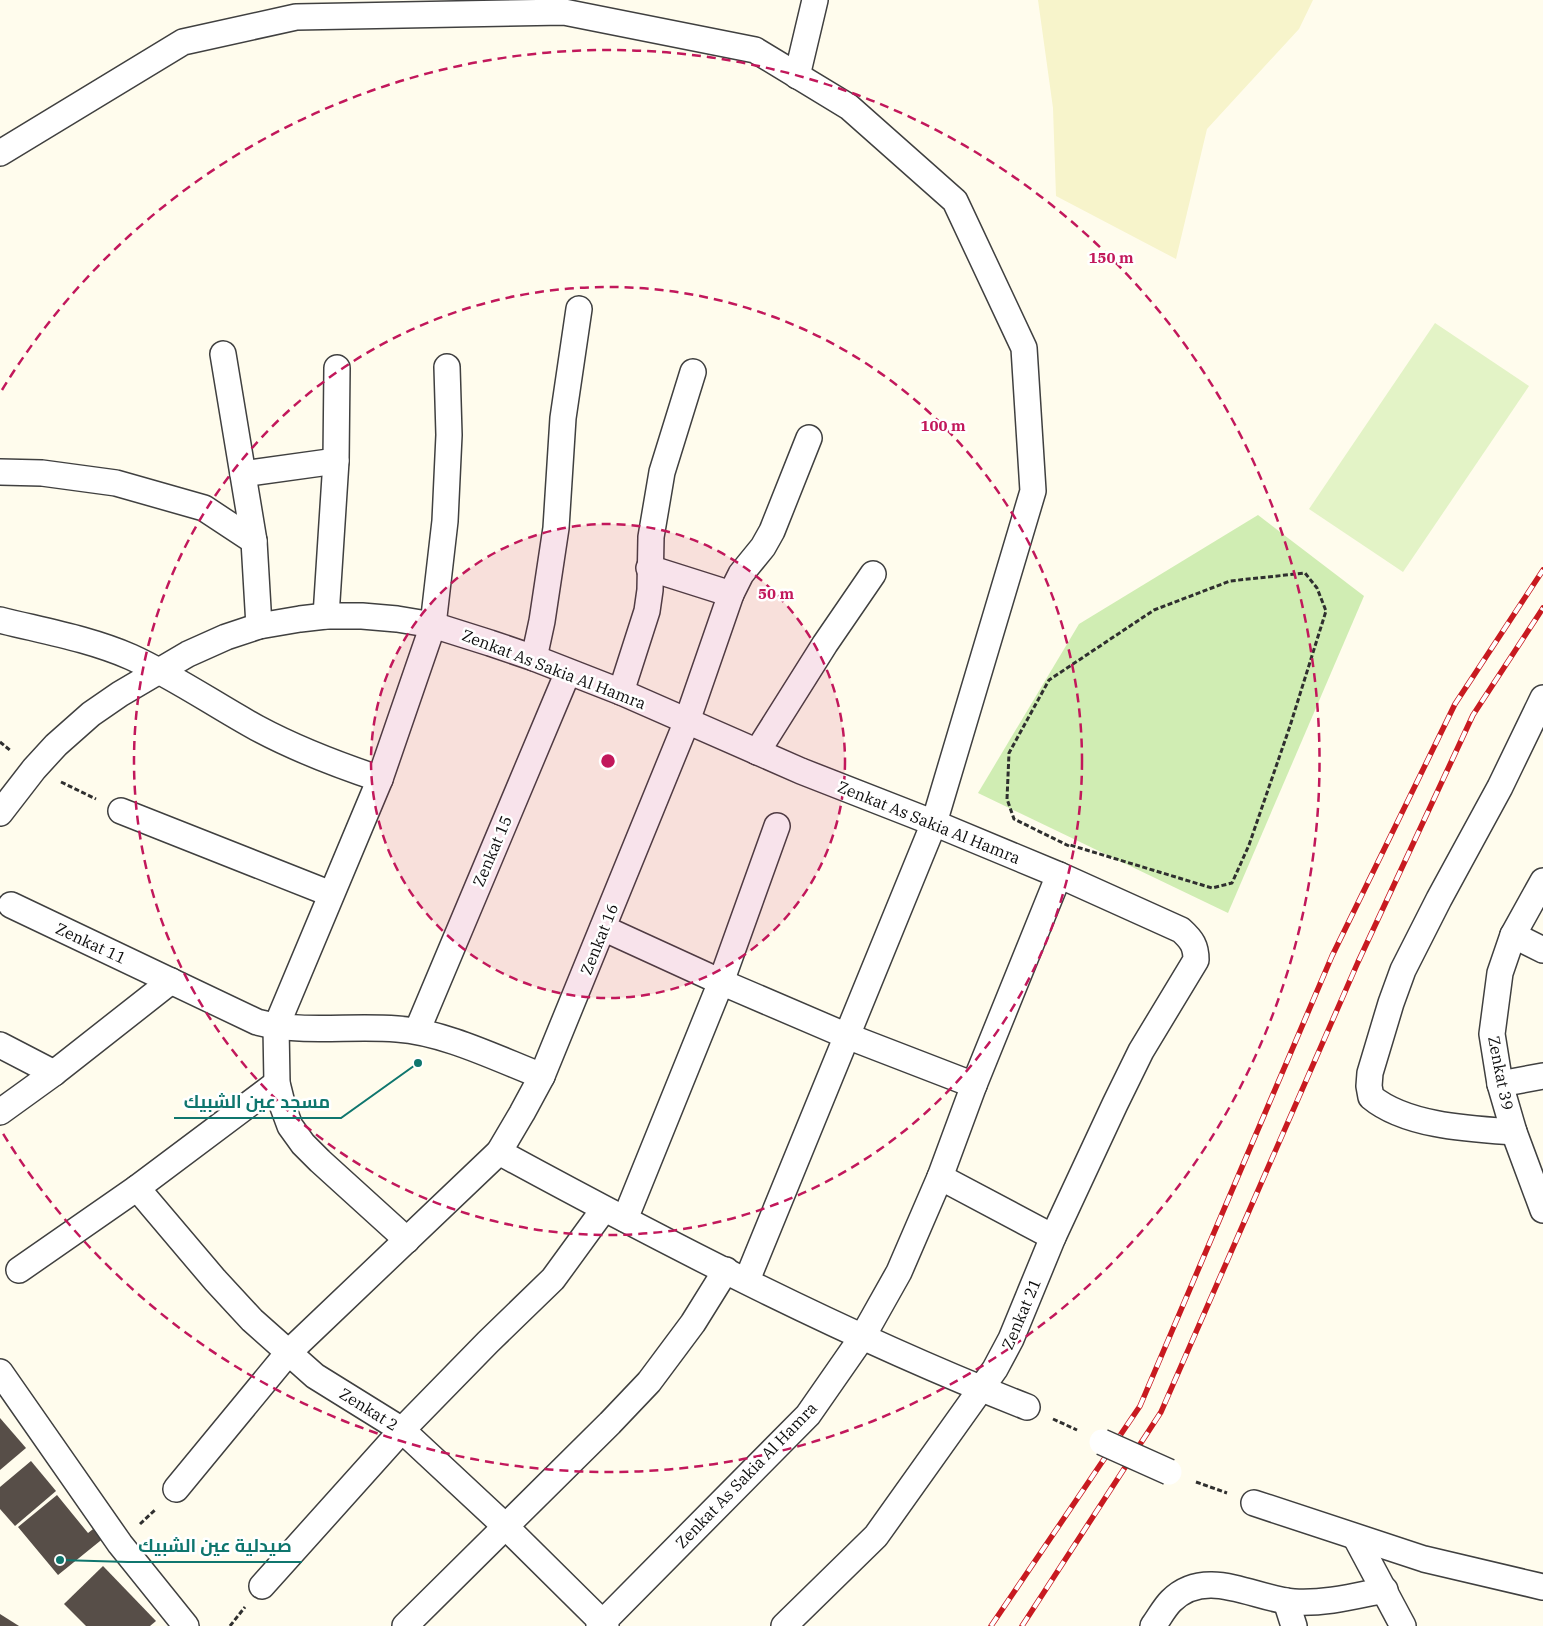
<svg xmlns="http://www.w3.org/2000/svg" width="1543" height="1626" font-family="'IBM Plex Serif',Cairo,serif">
<style>
.farmland{fill:#f7f4cb}
.green{fill:#d0edb3}
.pitch{fill:#e3f3c6}
.building{fill:#574e48}
.lines{fill:none;stroke-linecap:round;stroke-linejoin:round}
.street-casing{stroke:#404040;stroke-width:28}
.path{stroke:#2f2f2f;stroke-width:3;stroke-dasharray:5 2.5;stroke-linecap:butt}
.street{stroke:#fff;stroke-width:25}
.rail-casing{stroke:#c81a20;stroke-width:5.5}
.rail{stroke:#fff;stroke-width:4;stroke-dasharray:11;stroke-linecap:butt}
.street-bridge-casing{stroke:#404040;stroke-width:28;stroke-linecap:butt}
.street-bridge{stroke:#fff;stroke-width:25}
.ring{fill:none;stroke:#c2185b;stroke-width:2.5;stroke-dasharray:9 6}
.labels{text-anchor:middle;stroke-width:5;stroke-linejoin:round;paint-order:stroke}
.street-label{font-size:16px;fill:#0d0d0d;stroke:#fff}
.centre{fill:#c2185b;stroke:#fff;stroke-width:2.5}
.ring-label{font-size:15px;text-anchor:middle;font-weight:bold;fill:#c2185b;stroke:#fff;stroke-width:5;stroke-linejoin:round;paint-order:stroke}
.leader{fill:none;stroke:#0f766e;stroke-width:2}
.callout-dot{fill:#0f766e;stroke:#fff;stroke-width:2}
.callout-label{font-size:18px;text-anchor:middle;font-weight:bold;fill:#0f766e;stroke:#fff;stroke-width:5;stroke-linejoin:round;paint-order:stroke}
</style>
<rect width="100%" height="100%" fill="#fffced"/>
<!-- farmland -->
<polygon class="farmland" points="1038,0 1313,0 1299,29 1207,129 1176,259 1056,196 1053,108"/>
<!-- green -->
<polygon class="green" points="1258,515 1364,596 1228,913 978,793 1079,624"/>
<!-- pitch -->
<polygon class="pitch" points="1435,323 1529,386 1403,572 1309,509"/>
<!-- building -->
<g class="building">
<polygon points="0,1418 26,1448 0,1470"/>
<polygon points="31,1461 56,1491 15,1526 0,1509 0,1487"/>
<polygon points="57,1495 88,1533 97,1526 105,1537 58,1575 18,1527"/>
<polygon points="103,1566 156,1621 150,1626 86,1626 64,1604"/>
<polygon points="0,1614 19,1626 0,1626"/>
</g>
<g class="lines">
<!-- street casing -->
<g class="street-casing">
<g id="street">
<polyline points="797,76 815,0"/>
<polyline points="0,153 183,42 296,17 564,12 755,50 849,107 955,201 1024,348 1033,491 934,823 747,1280"/>
<polyline points="223,354 254,541"/>
<polyline points="0,472 42,473 116,483 204,508 254,541 259,626"/>
<polyline points="243,474 336,461"/>
<polyline points="731,594 741,574 763,547 772,531 809,438"/>
<polyline points="326,616 336,461 337,368"/>
<path d="M0 620C44 631 90 639 131 657 175 677 215 705 257 728 296 749 338 765 380 779"/>
<polyline points="534,658 542,621 556,528 563,418 579,309"/>
<polyline points="621,692 647,611 650,590 651,537 662,472 693,372"/>
<polyline points="757,752 825,644 873,574"/>
<polyline points="121,811 331,894"/>
<path d="M0 813 34 769 56 745 91 714 120 694 188 654 226 637 259 626 300 619 326 616H362L397 619 433 625 490 643 534 658 621 692 801 771 934 823 1059 875 1181 930C1192 940 1196 946 1196 960L1141 1051 1115 1104 1053 1237 1011 1339 995 1369 876 1536 784 1626"/>
<polyline points="1543,881 1513,935 1500,973 1492,1034 1500,1084 1514,1132 1543,1210"/>
<path d="M11 905 257 1022C303 1034 350 1025 397 1029 444 1032 498 1059 542 1076"/>
<polyline points="603,928 721,982 847,1036 974,1085"/>
<polyline points="1513,935 1543,950"/>
<polyline points="417,1031 568,672"/>
<polyline points="0,1045 54,1073"/>
<polyline points="1500,1084 1543,1076"/>
<polyline points="0,1112 54,1073 171,981"/>
<path d="M1514 1132C1470 1129 1406 1126 1371 1097L1369 1086 1370 1073 1391 1003 1403 970 1439 899 1500 787 1543 698"/>
<path d="M499 1152C670 1245 846 1336 1027 1407"/>
<polyline points="940,1177 1053,1237"/>
<polyline points="137,1188 215,1280 252,1320 315,1376 402,1430 505,1526 606,1626"/>
<polyline points="625,1219 721,982 777,826"/>
<polyline points="407,1240 320,1161 303,1144 290,1126 283,1107 277,1083 276,1027 380,779 433,625 445,521 449,435 447,367"/>
<polyline points="19,1270 137,1188 277,1083"/>
<polyline points="0,1372 120,1544 186,1626"/>
<polyline points="176,1489 288,1353 499,1152 522,1113 542,1076 687,721 731,594 649,568"/>
<polyline points="1254,1503 1424,1559 1543,1587"/>
<polyline points="1356,1538 1403,1626"/>
<polyline points="262,1586 402,1430 488,1342 553,1279 604,1209"/>
<polyline points="1286,1601 1294,1626"/>
<polyline points="405,1626 610,1423 649,1382 693,1323 726,1270"/>
<polyline points="599,1626 808,1415 863,1336 899,1272 940,1177 974,1085 1059,875"/>
<path d="M1153 1626C1159 1618 1164 1608 1171 1601 1206 1566 1254 1599 1294 1602 1324 1604 1355 1596 1385 1590"/>
</g>
</g>
<!-- path -->
<g class="path">
<polyline points="0,742 11,751"/>
<polyline points="61,782 96,799"/>
<polyline points="1069,846 1014,819 1007,799 1009,753 1049,680 1154,610 1230,581 1305,573 1317,588 1326,611 1290,726 1249,845 1232,883 1212,888 1070,845"/>
<polyline points="1053,1419 1077,1430"/>
<polyline points="1196,1482 1227,1493"/>
<polyline points="140,1524 156,1509"/>
<polyline points="230,1626 245,1607"/>
</g>
<!-- street -->
<use href="#street" class="street"/>
<!-- rail casing -->
<g class="rail-casing">
<g id="rail">
<polyline points="991,1626 1140,1406 1332,956 1455,704 1543,570"/>
<polyline points="1022,1626 1161,1412 1358,962 1473,715 1543,608"/>
</g>
</g>
<!-- rail -->
<use href="#rail" class="rail"/>
<!-- street-bridge casing -->
<g class="street-bridge-casing">
<polyline id="street-bridge" points="1102,1442 1169,1472"/>
</g>
<!-- street-bridge -->
<use href="#street-bridge" class="street-bridge"/>
</g>
<!-- distance rings -->
<circle cx="608" cy="761" r="237" fill="#c2185b" fill-opacity=".12"/>
<g class="ring">
<circle cx="608" cy="761" r="237"/>
<circle cx="608" cy="761" r="474"/>
<path d="M2 390A711 711 0 1 1 2 1132"/>
</g>
<g class="labels">
<!-- street labels -->
<g class="street-label">
<text transform="translate(554 669) rotate(21)" y="6">Zenkat As Sakia Al Hamra</text>
<text transform="translate(929 822) rotate(22)" y="6">Zenkat As Sakia Al Hamra</text>
<text transform="translate(492 851) rotate(-67)" y="6">Zenkat 15</text>
<text transform="translate(599 939) rotate(-68)" y="6">Zenkat 16</text>
<text transform="translate(91 943) rotate(25)" y="6">Zenkat 11</text>
<text transform="translate(1501 1073) rotate(79)" y="6">Zenkat 39</text>
<text transform="translate(1021 1314) rotate(-67)" y="6">Zenkat 21</text>
<text transform="translate(369 1409) rotate(32)" y="6">Zenkat 2</text>
<text transform="translate(746 1475) rotate(-46)" y="6">Zenkat As Sakia Al Hamra</text>
</g>
</g>
<circle cx="608" cy="761" r="8" class="centre"/>
<g class="ring-label">
<text x="1111" y="263">150 m</text>
<text x="943" y="431">100 m</text>
<text x="776" y="599">50 m</text>
</g>
<!-- callouts -->
<path class="leader" d="M418 1063L341 1118H174M60 1560L128 1562H302"/>
<g class="callout-dot">
<circle cx="418" cy="1063" r="5"/>
<circle cx="60" cy="1560" r="5"/>
</g>
<g class="callout-label">
<text x="257" y="1108">مسجد عين الشبيك</text>
<text x="215" y="1552">صيدلية عين الشبيك</text>
</g>
</svg>
